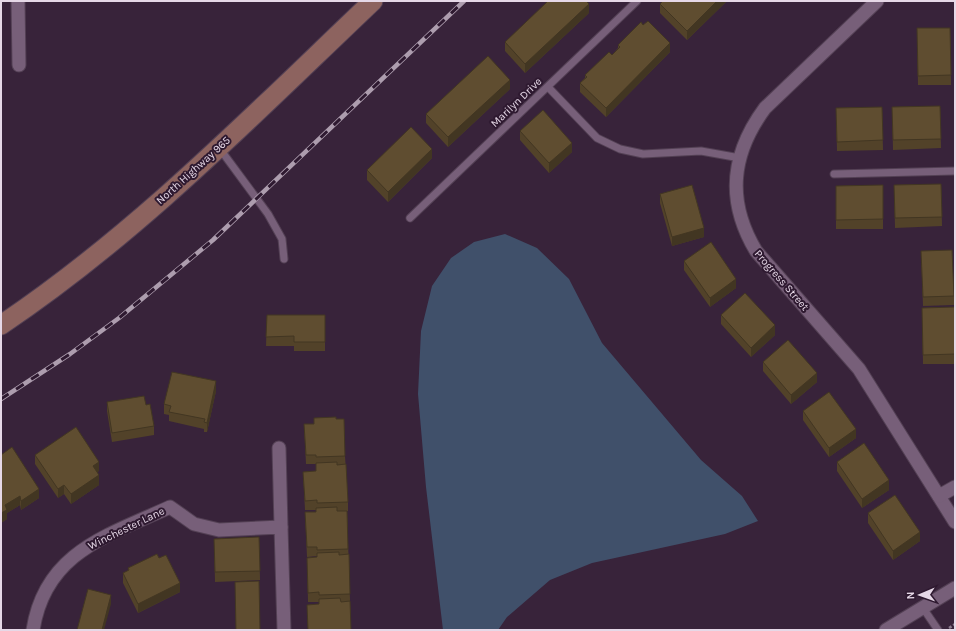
<svg xmlns="http://www.w3.org/2000/svg" width="956" height="631" font-family="Karla,sans-serif">
<style>
.water{fill:#40506a}
.lines{fill:none;stroke-linecap:round;stroke-linejoin:round}
.lane-casing{stroke:#534054;stroke-width:9}
.street-casing{stroke:#534054;stroke-width:15}
.secondary-casing{stroke:#534054;stroke-width:21}
.path{stroke:#8c7b8e;stroke-width:2.5;stroke-dasharray:3 2;stroke-linecap:butt}
.lane{stroke:#775f79;stroke-width:7}
.street{stroke:#775f79;stroke-width:13}
.secondary{stroke:#8d635f;stroke-width:19}
.rail-casing{stroke:#ad9dae;stroke-width:4.5}
.rail{stroke:#2e1930;stroke-width:3;stroke-dasharray:9;stroke-linecap:butt}
.wall{fill:#524229}
.shaded-wall{fill:#423622}
.building{fill:#5f4d30;stroke:#423622}
.labels{text-anchor:middle;stroke-width:4;stroke-linejoin:round;paint-order:stroke}
.street-label{font-size:11px;fill:#e6d8e7;stroke:#2e1930}
</style>
<rect width="100%" height="100%" fill="#38233a"/>
<!-- water -->
<polygon class="water" points="505,234 537,248 569,279 602,343 701,460 742,496 758,521 725,534 592,563 550,580 507,617 498,630 443,630 426,487 418,394 421,331 432,286 451,258 474,242"/>
<g class="lines">
<!-- lane casing -->
<g class="lane-casing">
<g id="lane">
<polyline points="548,87 597,138 620,149 643,154 701,151 740,158"/>
<polyline points="220,149 268,214 282,239 284,259"/>
<polyline points="834,174 955,171"/>
<polyline points="410,218 637,1"/>
<polyline points="923,608 938,630"/>
</g>
</g>
<!-- street casing -->
<g class="street-casing">
<g id="street">
<polyline points="18,1 19,65"/>
<path d="M877 1 765 108C731 154 726 201 756 251L859 369 955 522"/>
<polyline points="279,448 281,527"/>
<polyline points="939,496 955,487"/>
<path d="M33 630C45 552 109 535 170 507L194 524 219 530 281 527 284 630"/>
<polyline points="886,630 955,588"/>
</g>
</g>
<!-- secondary casing -->
<g class="secondary-casing">
<path id="secondary" d="M1 325C137 234 255 113 373 1"/>
</g>
<!-- path -->
<polyline class="path" points="949,628 955,624"/>
<!-- lane -->
<use href="#lane" class="lane"/>
<!-- street -->
<use href="#street" class="street"/>
<!-- secondary -->
<use href="#secondary" class="secondary"/>
<!-- rail casing -->
<g class="rail-casing">
<polyline id="rail" points="1,399 70,354 119,318 213,240 464,1"/>
</g>
<!-- rail -->
<use href="#rail" class="rail"/>
</g>
<!-- wall -->
<g class="wall">
<polygon points="663,1 727,1 687,40 660,13 660,4"/>
<polygon points="589,13 525,73 505,51 505,42"/>
<polygon points="917,28 950,28 951,85 918,85"/>
<polygon points="618,45 670,52 606,117 580,92 580,83 585,78 585,75 612,55 618,48"/>
<polygon points="510,89 448,147 426,123 426,114"/>
<polygon points="940,106 941,148 893,150 892,107"/>
<polygon points="882,107 883,150 837,151 836,108"/>
<polygon points="520,131 572,152 549,173 520,140"/>
<polygon points="432,158 388,202 367,180 367,170"/>
<polygon points="941,184 942,226 895,228 894,185"/>
<polygon points="883,185 883,229 836,229 836,186"/>
<polygon points="660,194 704,237 672,246 660,203"/>
<polygon points="921,251 954,296 954,305 923,306"/>
<polygon points="684,261 736,288 710,307 684,270"/>
<polygon points="955,307 955,364 923,364 922,308"/>
<polygon points="267,315 325,315 325,351 294,351 294,346 266,346"/>
<polygon points="721,315 775,335 751,357 721,324"/>
<polygon points="763,362 817,382 791,404 763,371"/>
<polygon points="216,391 207,432 204,432 204,429 169,421 169,415 164,414 164,404"/>
<polygon points="107,402 146,405 154,426 154,435 112,442 107,411"/>
<polygon points="803,411 856,438 829,457 803,420"/>
<polygon points="304,424 314,424 345,456 348,502 348,511 347,511 351,630 308,630 307,605 319,604 319,602 308,602 307,558 317,557 317,556 307,557 305,512 316,512 316,510 305,510 303,472 316,471 316,464 306,464"/>
<polygon points="1,455 39,498 21,510 20,505 7,513 7,519 1,523"/>
<polygon points="35,455 99,471 97,472 99,485 71,504 64,494 58,498 35,464"/>
<polygon points="837,462 889,490 862,508 837,471"/>
<polygon points="868,513 920,541 893,560 868,523"/>
<polygon points="259,537 260,580 215,582 214,539"/>
<polygon points="159,558 180,592 138,613 123,583 123,573 128,571 128,568"/>
</g>
<!-- shaded-wall -->
<g class="shaded-wall">
<polygon points="717,1 727,1 687,40 687,31"/>
<polygon points="589,4 589,13 525,73 525,64"/>
<polygon points="670,43 670,52 606,117 606,108"/>
<polygon points="510,80 510,89 448,147 448,137"/>
<polygon points="572,143 572,152 549,173 549,163"/>
<polygon points="432,149 432,158 388,202 388,192"/>
<polygon points="704,228 704,237 672,246 672,237"/>
<polygon points="736,279 736,288 710,307 710,298"/>
<polygon points="775,325 775,335 751,357 751,348"/>
<polygon points="817,373 817,382 791,404 791,395"/>
<polygon points="216,381 216,391 207,432 207,423"/>
<polygon points="856,429 856,438 829,457 829,448"/>
<polygon points="99,462 99,471 93,475 93,466"/>
<polygon points="99,475 99,485 71,504 71,494"/>
<polygon points="889,480 889,490 862,508 862,499"/>
<polygon points="64,485 64,494 58,498 58,489"/>
<polygon points="39,489 39,498 21,510 21,501"/>
<polygon points="20,496 20,505 7,513 7,519 1,523 1,513 5,505"/>
<polygon points="920,532 920,541 893,560 893,551"/>
<polygon points="180,583 180,592 138,613 138,604"/>
<polygon points="111,595 111,604 104,630 102,630"/>
</g>
<!-- building -->
<g class="building">
<polygon points="548,1 586,1 589,4 525,64 505,42"/>
<polygon points="663,1 717,1 687,31 660,4"/>
<polygon points="648,21 670,43 606,108 580,83 587,77 585,75 609,52 612,55 620,47 618,45 641,22 643,25"/>
<polygon points="917,28 950,28 951,75 918,76"/>
<polygon points="488,56 510,80 448,137 426,114"/>
<polygon points="940,106 941,139 893,140 892,107"/>
<polygon points="882,107 883,140 837,142 836,108"/>
<polygon points="543,110 572,143 549,163 520,131"/>
<polygon points="411,127 432,149 388,192 367,170"/>
<polygon points="941,184 942,217 895,218 894,185"/>
<polygon points="692,185 704,228 672,237 660,194"/>
<polygon points="883,185 883,219 836,220 836,186"/>
<polygon points="711,242 736,279 710,298 684,261"/>
<polygon points="952,250 954,296 923,297 921,251"/>
<polygon points="745,293 775,325 751,348 721,315"/>
<polygon points="955,307 955,354 923,355 922,308"/>
<polygon points="267,315 325,315 325,342 294,342 294,336 266,337"/>
<polygon points="788,340 817,373 791,395 763,362"/>
<polygon points="172,372 216,381 207,423 204,422 205,419 169,412 171,406 164,404"/>
<polygon points="829,392 856,429 829,448 803,411"/>
<polygon points="144,396 146,405 150,404 154,426 112,433 107,402"/>
<polygon points="336,417 336,419 344,419 345,456 316,457 316,455 306,455 304,424 314,424 314,418"/>
<polygon points="76,427 99,462 93,466 99,475 71,494 64,485 58,489 35,455"/>
<polygon points="864,443 889,480 862,499 837,462"/>
<polygon points="12,447 39,489 21,501 20,496 5,505 7,510 1,513 1,455"/>
<polygon points="337,462 337,465 346,464 348,502 317,503 317,500 305,501 303,472 316,471 316,463"/>
<polygon points="895,495 920,532 893,551 868,513"/>
<polygon points="337,507 337,511 347,511 348,549 317,550 317,547 307,547 305,512 316,512 316,508"/>
<polygon points="259,537 260,571 215,572 214,539"/>
<polygon points="339,552 339,555 349,554 350,594 319,595 319,592 308,593 307,558 317,557 317,553"/>
<polygon points="157,554 159,558 166,555 180,583 138,604 123,573 129,570 128,568"/>
<polygon points="259,581 260,630 236,630 235,582"/>
<polygon points="88,589 111,595 102,630 77,630"/>
<polygon points="340,598 341,602 350,601 351,630 308,630 307,605 319,604 319,599"/>
</g>
<g class="labels">
<!-- street labels -->
<g class="street-label">
<text transform="translate(516 102) rotate(-44)" y="4">Marilyn Drive</text>
<text transform="translate(193 170) rotate(-42)" y="4">North Highway 965</text>
<text transform="translate(782 280) rotate(49)" y="4">Progress Street</text>
<text transform="translate(126 528) rotate(-26)" y="4">Winchester Lane</text>
</g>
</g>
<!-- border -->
<rect width="956" height="631" fill="none" stroke="#e6d8e7" stroke-width="4"/>
<!-- north arrow -->
<g transform="translate(920 595) rotate(268)" stroke="#2e1930" stroke-width="3" paint-order="stroke">
<path d="M0-3L7 15L0 10L-7 15Z" fill="#e6d8e7"/>
<text y="-6" font-size="11" font-weight="bold" text-anchor="middle" fill="#e6d8e7">N</text>
</g>
</svg>
